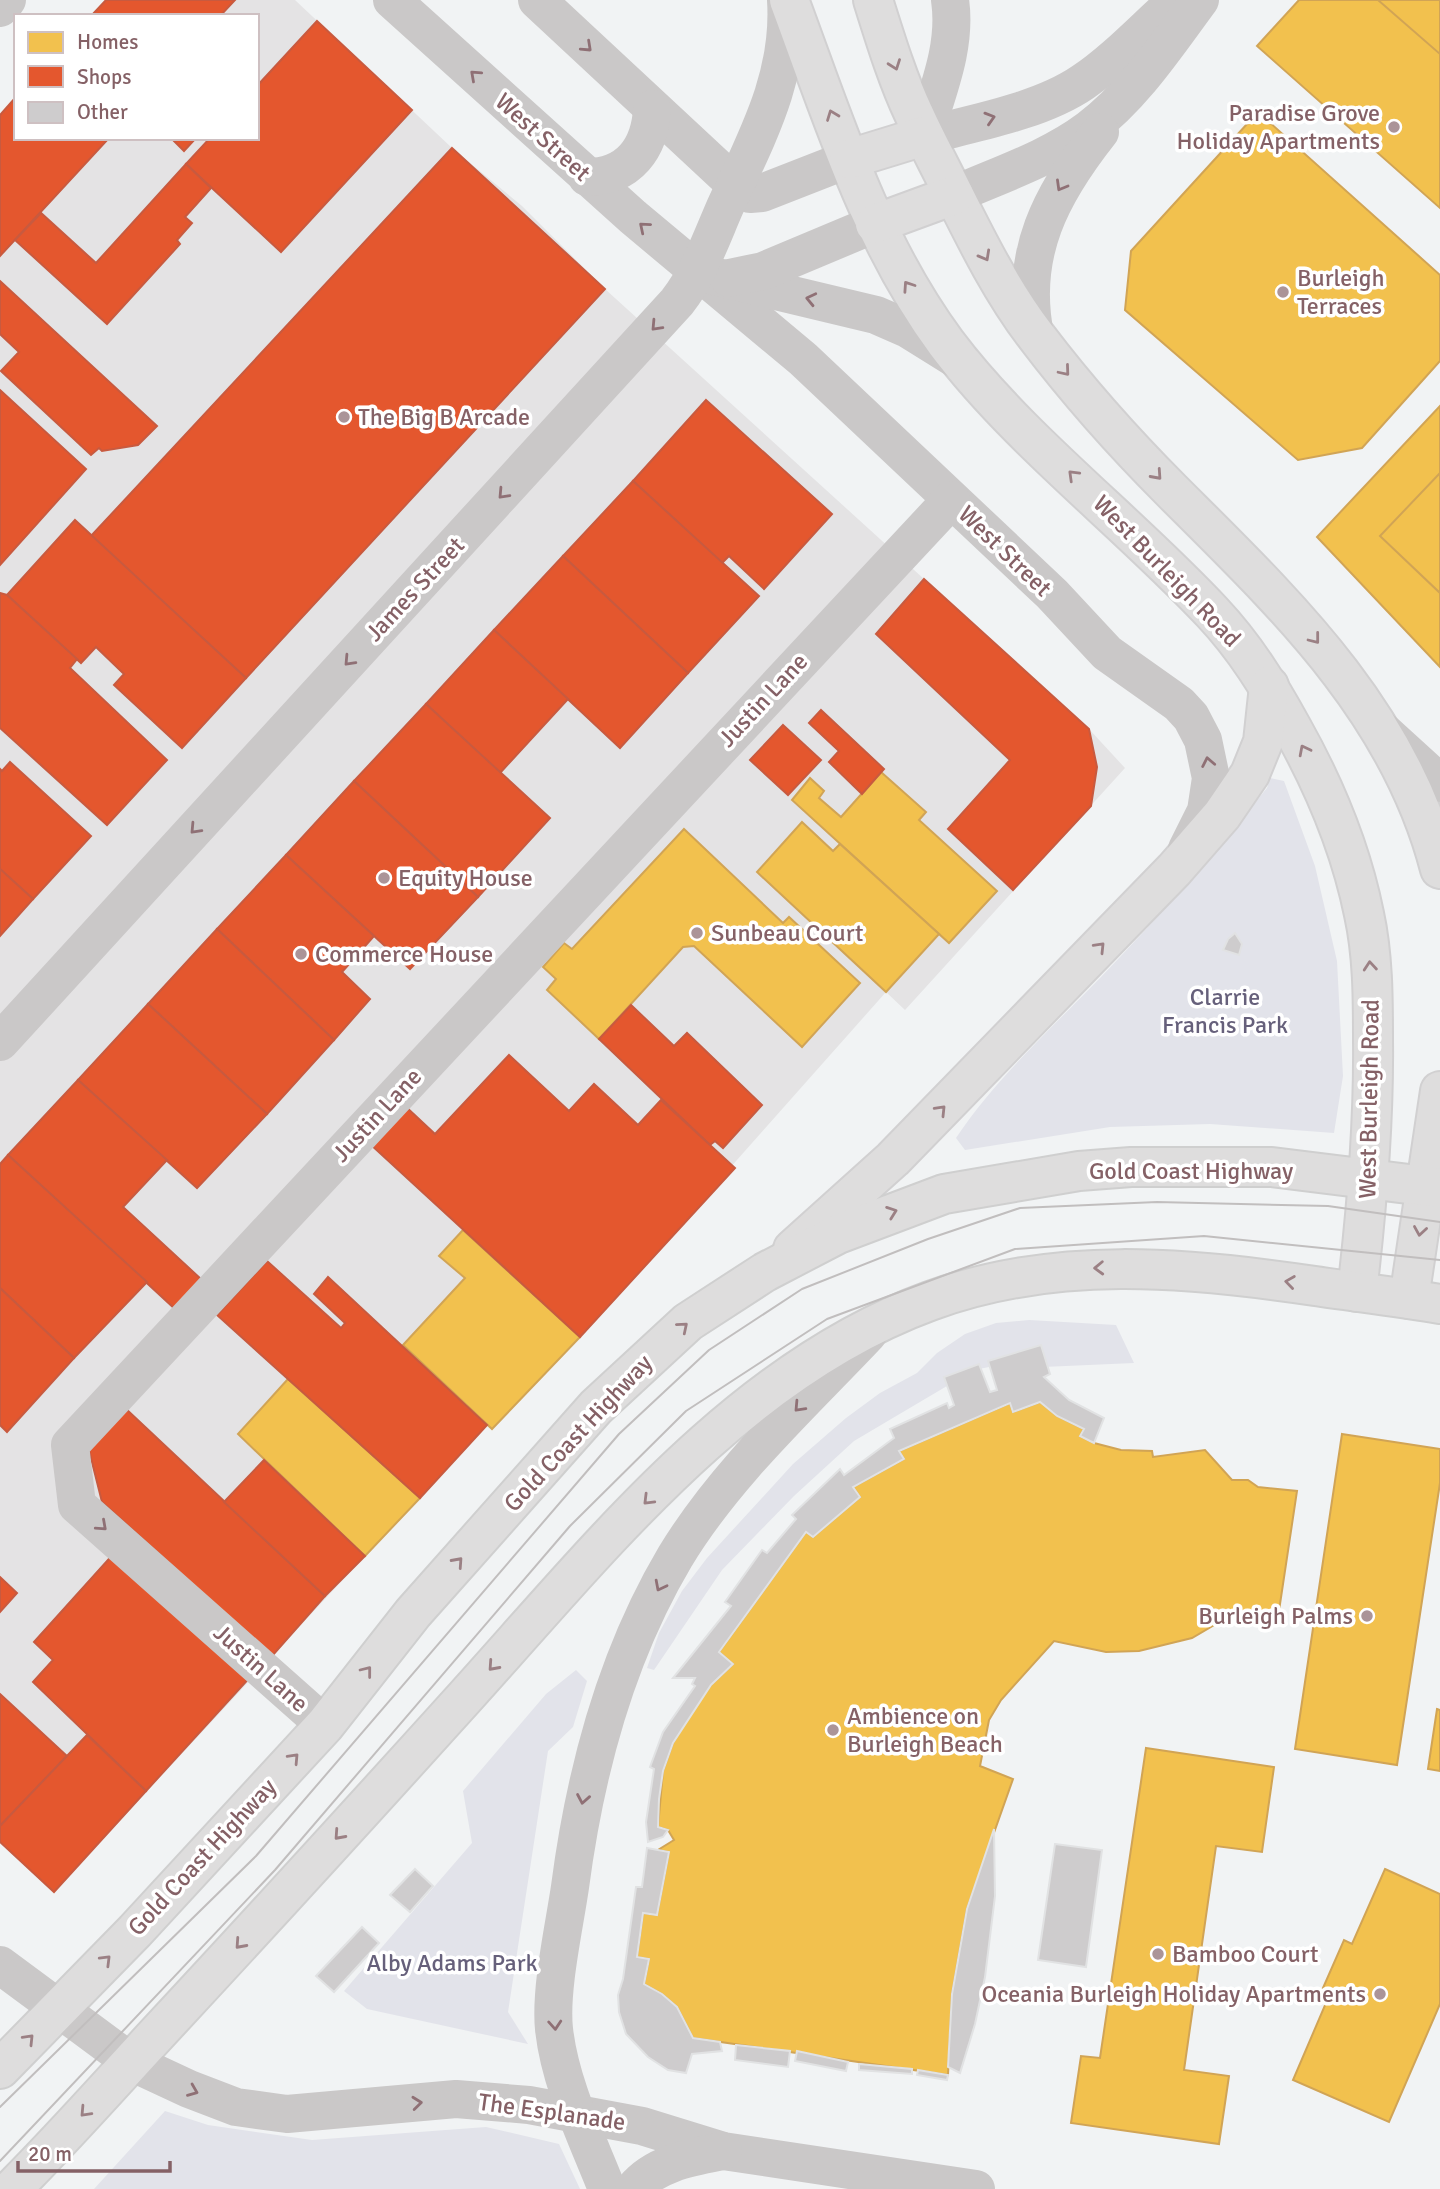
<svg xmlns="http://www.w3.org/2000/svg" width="1440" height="2189" font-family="Signika,sans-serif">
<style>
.built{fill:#e4e3e4}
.green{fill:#e2e3ea}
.homes{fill:#f2c14e;stroke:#d1a455;stroke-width:2}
.shops{fill:#e4572e;stroke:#c85a3f;stroke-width:2}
.building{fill:#cecccd;stroke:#e1e2e3;stroke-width:2}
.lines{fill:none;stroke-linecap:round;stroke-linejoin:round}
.major-casing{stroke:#d1d0d1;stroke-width:42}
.highway-casing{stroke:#cfcfcf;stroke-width:42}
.minor{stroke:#cac8c8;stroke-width:38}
.major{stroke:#dedddd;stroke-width:38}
.highway{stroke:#dedddd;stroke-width:38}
.tram{stroke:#c1bebe;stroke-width:2}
.oneway{stroke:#8f7075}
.oneway2{stroke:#9b8084}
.poi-dot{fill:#ab9498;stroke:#fff;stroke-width:2.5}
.labels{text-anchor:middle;stroke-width:7;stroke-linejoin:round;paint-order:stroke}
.poi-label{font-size:24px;fill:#856166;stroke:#fff;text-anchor:start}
.street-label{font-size:24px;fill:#856166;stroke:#fff}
.park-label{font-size:24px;fill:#66607b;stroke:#fff}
</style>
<rect width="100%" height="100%" fill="#f1f3f4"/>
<!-- built -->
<polygon class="built" points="106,0 295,0 452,148 522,206 605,289 1089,729 1125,768 905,1010 886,992 580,1337 492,1429 486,1425 54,1892 0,1842 0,115 16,97 16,138 257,138 257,16 91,16"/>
<!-- green -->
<g class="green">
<path d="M1270 778 1284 781 1315 866 1337 961 1343 1076 1334 1133 1210 1124 1110 1127 965 1150 956 1138C996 1078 1052 1028 1102 976 1160 916 1214 853 1267 788Z"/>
<polygon points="1029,1320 1116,1325 1134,1363 1043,1367 1004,1364 974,1370 854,1441 794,1496 722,1570 654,1670 647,1668 659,1633 682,1591 707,1558 793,1464 846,1418 880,1393 917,1373 937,1353 965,1334 996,1323"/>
<polygon points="576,1670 587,1681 573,1727 548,1751 508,2012 528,2044 367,2009 344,1991 472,1843 463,1791 546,1694"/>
<polygon points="165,2111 208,2125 312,2140 486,2127 559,2144 580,2189 94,2189"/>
</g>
<!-- homes -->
<g class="homes">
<polygon points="1299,0 1440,0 1440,208 1257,46"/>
<polygon points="1378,0 1440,0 1440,54"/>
<polygon points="1258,112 1440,275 1440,361 1362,448 1298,460 1125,310 1131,251"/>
<polygon points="1440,406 1440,667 1317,537"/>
<polygon points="1440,473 1440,593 1380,536"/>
<polygon points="881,772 926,812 919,820 997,891 949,943 792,800 810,778 824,791 819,798 841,817"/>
<polygon points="802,822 833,851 840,844 939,934 886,992 757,872"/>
<polygon points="684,829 783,923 789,917 860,983 802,1047 694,946 683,947 599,1039 547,990 556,979 543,967 564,943 572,949"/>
<polygon points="463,1230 580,1337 492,1429 403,1345 465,1278 439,1256"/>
<polygon points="288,1379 420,1498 365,1556 238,1434"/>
<polygon points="1040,1402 1057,1416 1084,1429 1080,1436 1094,1443 1121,1450 1152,1451 1153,1457 1205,1450 1232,1480 1248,1480 1258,1487 1297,1491 1277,1624 1228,1617 1192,1638 1139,1651 1106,1652 1054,1641 1001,1700 989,1720 980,1766 1013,1779 967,1909 952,1994 948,2075 693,2038 677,2007 662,1994 644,1984 649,1959 637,1957 643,1913 657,1915 669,1852 658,1850 674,1840 668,1830 658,1827 663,1771 673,1743 692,1711 711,1685 733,1664 719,1652 806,1532 813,1537 860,1497 853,1487 904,1459 899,1451 1010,1403 1013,1412"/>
<polygon points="1342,1434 1440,1449 1440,1483 1397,1765 1295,1749"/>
<polygon points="1437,1709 1440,1710 1440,1771 1428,1769"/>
<polygon points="1146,1748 1274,1767 1262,1852 1216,1846 1184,2070 1229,2076 1219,2144 1071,2123 1081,2056 1100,2058"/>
<polygon points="1385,1869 1440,1894 1440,2004 1389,2122 1293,2080 1326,2003 1318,1999 1323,1988 1344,1940 1352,1944"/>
</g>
<!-- shops -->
<g class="shops">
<polygon points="106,0 235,0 220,16 91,16"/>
<polygon points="317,21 412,110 281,252 186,164 210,138 257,138 257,86"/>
<polygon points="16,97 16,138 109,138 0,256 0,115"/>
<polygon points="171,138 196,138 184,151"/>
<polygon points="452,148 605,289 246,678 91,536"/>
<polygon points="186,164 211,188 185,217 192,223 177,240 180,244 107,324 15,240 41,213 96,263"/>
<polygon points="0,281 157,426 138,445 102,451 99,448 91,455 1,371 19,352 0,334"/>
<polygon points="0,390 86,469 0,565"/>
<polygon points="706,400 832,514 764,589 729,556 722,563 633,481"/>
<polygon points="633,481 759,596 688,673 563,556"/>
<polygon points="75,520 246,678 182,748 114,685 124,674 96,647 81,663 7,595"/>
<polygon points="563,556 688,673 620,748 494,630"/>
<polygon points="924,579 1089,729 1097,767 1091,806 1013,890 948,829 1010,760 876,634"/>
<polygon points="0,593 7,595 77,659 70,668 167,760 107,825 0,728"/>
<polygon points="494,630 568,699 500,773 426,704"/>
<polygon points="426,704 550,818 478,897 354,781"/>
<polygon points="821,710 884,769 862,794 829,762 839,751 809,723"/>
<polygon points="783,725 821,760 788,795 750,760"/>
<polygon points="10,762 91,836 33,899 0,869 0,769 2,771"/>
<polygon points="354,781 478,897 410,969 286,855"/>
<polygon points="286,855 374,936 342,972 370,999 334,1040 217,929"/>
<polygon points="0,869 33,899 0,936"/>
<polygon points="217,929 334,1040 267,1114 148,1004"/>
<polygon points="148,1004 267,1114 197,1188 78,1080"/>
<polygon points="631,1005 674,1046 687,1033 762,1105 723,1148 715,1141 710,1145 599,1039"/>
<polygon points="509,1055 569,1111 594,1084 638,1125 661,1100 735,1168 580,1337 370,1144 405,1106 435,1134"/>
<polygon points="78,1080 167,1160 123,1207 202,1280 175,1309 8,1155"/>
<polygon points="8,1155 147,1282 74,1358 0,1288 0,1164"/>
<polygon points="267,1261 341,1328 345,1323 314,1294 328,1277 487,1425 420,1498 217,1315"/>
<polygon points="0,1288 74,1358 7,1432 0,1425"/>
<polygon points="125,1408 325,1596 272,1656 102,1502 88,1446"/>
<polygon points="264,1460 365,1556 325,1596 224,1502"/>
<polygon points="117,1550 252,1675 146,1791 33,1682 53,1660 34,1642"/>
<polygon points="0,1577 17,1593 0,1612"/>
<polygon points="0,1694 67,1756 0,1826"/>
<polygon points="87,1735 146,1791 54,1892 0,1842 0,1826"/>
</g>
<!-- building -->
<g class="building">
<polygon points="1235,933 1242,944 1239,955 1223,950 1228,939"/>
<polygon points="1041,1345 1050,1374 1044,1377 1069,1400 1104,1418 1094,1443 1080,1436 1084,1429 1057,1416 1040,1402 1013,1412 1010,1403 899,1451 904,1459 853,1487 860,1497 813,1537 806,1532 719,1652 733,1664 711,1685 673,1743 663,1771 659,1799 658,1827 668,1830 663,1837 648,1842 646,1822 654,1769 650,1767 663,1732 695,1686 692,1684 695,1678 673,1678 731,1606 725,1602 762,1550 767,1553 796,1519 792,1515 840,1469 844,1475 894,1438 890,1429 947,1403 949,1408 954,1405 944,1377 979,1364 990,1392 997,1390 988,1361"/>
<polygon points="994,1829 995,1896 985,1977 975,2024 960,2073 948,2067 952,1994 967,1909"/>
<polygon points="1055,1844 1102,1850 1086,1967 1038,1960"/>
<polygon points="647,1848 669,1852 657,1915 643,1913 637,1957 649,1959 644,1984 662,1994 677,2007 693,2038 720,2042 722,2051 692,2054 686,2073 668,2070 648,2057 626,2034 619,2012 618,1995 623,1979 636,1887 642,1887"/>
<polygon points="415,1869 433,1886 410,1912 390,1895"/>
<polygon points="362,1927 379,1943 334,1992 316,1976"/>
<polygon points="736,2045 790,2051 788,2067 735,2060"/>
<polygon points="797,2051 848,2062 846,2071 795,2061"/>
<polygon points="859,2064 912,2069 912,2074 859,2070"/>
<polygon points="918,2070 948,2075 947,2080 917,2075"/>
</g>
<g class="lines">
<!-- major casing -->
<g class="major-casing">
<g id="major">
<path d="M789 0C833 118 870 240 946 343 1019 440 1128 522 1212 612 1245 647 1269 686 1292 728 1324 785 1351 850 1364 914 1373 955 1373 998 1373 1040 1374 1125 1367 1207 1357 1292"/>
<path d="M873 0C885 38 897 78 914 114 926 141 941 168 954 195 978 243 1003 293 1036 336 1077 390 1124 443 1172 491 1283 602 1399 710 1440 869"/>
<polyline points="849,159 924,136"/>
<polyline points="875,224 954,195"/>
<polyline points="793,1249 893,1159 1174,870 1222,815 1250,774 1263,742 1269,686"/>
<polyline points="1409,1299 1440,1091"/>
</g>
</g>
<!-- highway casing -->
<g class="highway-casing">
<g id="highway">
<polyline points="0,2069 135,1931 325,1725 413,1613 596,1407 688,1322 765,1272 838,1234 944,1194 1079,1171 1131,1167 1272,1167 1440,1188"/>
<path d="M12 2189C61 2140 107 2088 154 2037 259 1924 363 1810 466 1696 599 1549 738 1371 930 1301 1055 1255 1186 1267 1315 1286 1356 1292 1398 1297 1440 1304"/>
</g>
</g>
<!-- minor -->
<g class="minor">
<polyline points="392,0 633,217 803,359 1052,594 1107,653 1179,704 1191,717 1203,740 1211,778 1206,811 1187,849"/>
<polyline points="537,0 739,188 750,194 762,193 849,159"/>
<polyline points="0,8 7,0"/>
<path d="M924 136C974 123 1041 111 1083 82 1117 59 1146 27 1177 0"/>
<path d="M924 136C937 92 957 47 950 0"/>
<path d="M587 177C629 177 650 148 652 109"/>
<path d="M954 195C999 175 1049 159 1089 129 1134 95 1166 46 1200 0"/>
<polyline points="717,277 876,315 908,329 961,362"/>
<polyline points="729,278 763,271 875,224"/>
<path d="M1035 335C1019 254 1051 194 1100 132"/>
<polyline points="1383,731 1440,783"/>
<path d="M0 1042 677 302C699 274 711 239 725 207 756 139 791 77 786 0"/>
<polyline points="325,1725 77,1505 70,1445 951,500"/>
<polyline points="0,1965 131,2062 189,2089 236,2107 287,2114 456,2099 529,2105 642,2126 723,2151 976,2189"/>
<path d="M607 2189C587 2138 560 2084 554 2029 550 1989 564 1928 570 1887 585 1772 615 1658 675 1557 725 1474 802 1404 868 1334"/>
<path d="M634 2189C655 2163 692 2157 723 2151"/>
</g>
<!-- major -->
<use href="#major" class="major"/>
<!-- highway -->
<use href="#highway" class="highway"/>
<!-- tram -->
<g class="tram">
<polyline points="0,2107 256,1856 619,1434 709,1350 802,1289 928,1239 1020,1208 1157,1202 1328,1206 1440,1222"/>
<polyline points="0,2161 275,1870 570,1526 686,1411 827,1319 1015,1249 1204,1236 1440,1260"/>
</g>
</g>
<!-- one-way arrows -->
<defs><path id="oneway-chevron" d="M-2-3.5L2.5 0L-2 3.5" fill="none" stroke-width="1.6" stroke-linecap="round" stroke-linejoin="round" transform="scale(1.75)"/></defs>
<g class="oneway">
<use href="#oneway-chevron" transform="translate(587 47) rotate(43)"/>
<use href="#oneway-chevron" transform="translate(475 75) rotate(-138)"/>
<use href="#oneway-chevron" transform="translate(990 118) rotate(-17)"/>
<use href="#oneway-chevron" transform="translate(1061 186) rotate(120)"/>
<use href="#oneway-chevron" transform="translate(644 227) rotate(-140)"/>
<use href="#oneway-chevron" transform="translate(811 299) rotate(-167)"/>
<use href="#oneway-chevron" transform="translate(656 326) rotate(133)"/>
<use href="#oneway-chevron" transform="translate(503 494) rotate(133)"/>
<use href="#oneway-chevron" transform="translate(349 661) rotate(133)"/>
<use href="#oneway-chevron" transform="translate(1208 762) rotate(-101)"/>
<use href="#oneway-chevron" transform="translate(195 829) rotate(133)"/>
<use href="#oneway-chevron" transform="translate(799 1407) rotate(133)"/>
<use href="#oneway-chevron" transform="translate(102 1526) rotate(42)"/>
<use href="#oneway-chevron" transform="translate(660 1586) rotate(117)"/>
<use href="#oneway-chevron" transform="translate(583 1799) rotate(100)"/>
<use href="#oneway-chevron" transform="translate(555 2025) rotate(86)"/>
<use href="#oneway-chevron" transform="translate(193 2091) rotate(22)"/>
<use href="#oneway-chevron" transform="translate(417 2103) rotate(-6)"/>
</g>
<g class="oneway2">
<use href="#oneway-chevron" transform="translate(895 65) rotate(70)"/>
<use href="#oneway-chevron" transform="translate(832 115) rotate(-111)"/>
<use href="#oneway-chevron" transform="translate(985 256) rotate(61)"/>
<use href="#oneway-chevron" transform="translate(908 286) rotate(-124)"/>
<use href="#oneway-chevron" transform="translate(1065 371) rotate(50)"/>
<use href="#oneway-chevron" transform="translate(1073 475) rotate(-136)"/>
<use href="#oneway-chevron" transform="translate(1157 475) rotate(48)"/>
<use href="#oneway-chevron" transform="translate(1315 639) rotate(52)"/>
<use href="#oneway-chevron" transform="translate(1304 750) rotate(-117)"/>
<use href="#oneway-chevron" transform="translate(1100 947) rotate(-46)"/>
<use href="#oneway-chevron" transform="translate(1370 966) rotate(-95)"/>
<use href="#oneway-chevron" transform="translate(941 1110) rotate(-46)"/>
<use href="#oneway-chevron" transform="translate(892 1212) rotate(-20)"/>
<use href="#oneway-chevron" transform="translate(1420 1231) rotate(99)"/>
<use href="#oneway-chevron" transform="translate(1099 1268) rotate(178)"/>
<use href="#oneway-chevron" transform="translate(1290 1282) rotate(-172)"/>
<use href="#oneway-chevron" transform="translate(683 1327) rotate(-40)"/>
<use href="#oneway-chevron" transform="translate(648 1500) rotate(135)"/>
<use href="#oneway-chevron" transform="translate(458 1562) rotate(-48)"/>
<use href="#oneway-chevron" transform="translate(493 1666) rotate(132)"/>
<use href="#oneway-chevron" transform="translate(367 1671) rotate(-52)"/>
<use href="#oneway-chevron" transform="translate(294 1758) rotate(-47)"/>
<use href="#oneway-chevron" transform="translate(339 1835) rotate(132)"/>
<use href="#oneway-chevron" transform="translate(240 1944) rotate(132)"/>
<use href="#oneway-chevron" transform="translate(106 1960) rotate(-45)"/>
<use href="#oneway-chevron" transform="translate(29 2039) rotate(-46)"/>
<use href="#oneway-chevron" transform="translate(85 2112) rotate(133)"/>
</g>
<!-- markers -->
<g class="poi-dot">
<circle cx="1394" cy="127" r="7"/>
<circle cx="1283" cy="292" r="7"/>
<circle cx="344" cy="417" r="7"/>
<circle cx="384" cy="878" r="7"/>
<circle cx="697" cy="933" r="7"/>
<circle cx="301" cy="954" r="7"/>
<circle cx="1367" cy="1616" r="7"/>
<circle cx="833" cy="1730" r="7"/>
<circle cx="1158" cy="1954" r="7"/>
<circle cx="1380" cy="1994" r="7"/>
</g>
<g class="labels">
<!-- poi labels -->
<g class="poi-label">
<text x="1380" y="121" text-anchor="end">Paradise Grove<tspan x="1380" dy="28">Holiday Apartments</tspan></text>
<text x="1297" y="286">Burleigh<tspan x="1297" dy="28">Terraces</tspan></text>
<text x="358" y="425">The Big B Arcade</text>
<text x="398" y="886">Equity House</text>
<text x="711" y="941">Sunbeau Court</text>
<text x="315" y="962">Commerce House</text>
<text x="1353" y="1624" text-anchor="end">Burleigh Palms</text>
<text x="847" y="1724">Ambience on<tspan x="847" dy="28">Burleigh Beach</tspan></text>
<text x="1172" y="1962">Bamboo Court</text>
<text x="1366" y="2002" text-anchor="end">Oceania Burleigh Holiday Apartments</text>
</g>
<!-- street labels -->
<g class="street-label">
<text transform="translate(543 137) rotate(42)" y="8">West Street</text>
<text transform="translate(1005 551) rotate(44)" y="8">West Street</text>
<text transform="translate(1167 571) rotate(46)" y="8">West Burleigh Road</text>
<text transform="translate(415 589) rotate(-47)" y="8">James Street</text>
<text transform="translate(763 700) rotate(-47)" y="8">Justin Lane</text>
<text transform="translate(1369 1099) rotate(-89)" y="8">West Burleigh Road</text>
<text transform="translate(377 1115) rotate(-47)" y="8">Justin Lane</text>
<text x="1191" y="1179">Gold Coast Highway</text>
<text transform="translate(578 1433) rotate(-47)" y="8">Gold Coast Highway</text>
<text transform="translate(261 1668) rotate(42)" y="8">Justin Lane</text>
<text transform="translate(202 1857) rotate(-47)" y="8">Gold Coast Highway</text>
<text transform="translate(552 2112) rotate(8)" y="8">The Esplanade</text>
</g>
<!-- park labels -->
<g class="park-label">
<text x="1225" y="1005">Clarrie<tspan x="1225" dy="28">Francis Park</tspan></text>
<text x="452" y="1971">Alby Adams Park</text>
</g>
</g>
<!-- legend -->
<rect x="14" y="14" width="245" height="126" fill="#ffffff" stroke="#cec0c2" stroke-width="2"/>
<rect x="28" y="32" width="35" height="21" fill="#f2c14e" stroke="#cec0c2" stroke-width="2"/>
<text x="77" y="49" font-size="21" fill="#856166">Homes</text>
<rect x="28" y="66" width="35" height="21" fill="#e4572e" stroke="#cec0c2" stroke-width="2"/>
<text x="77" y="84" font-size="21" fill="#856166">Shops</text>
<rect x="28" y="102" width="35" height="21" fill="#cecccd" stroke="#cec0c2" stroke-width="2"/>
<text x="77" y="119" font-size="21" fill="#856166">Other</text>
<!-- scale -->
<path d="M18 2161v10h152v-10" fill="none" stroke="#856166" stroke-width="3.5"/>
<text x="28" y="2161" font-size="21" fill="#856166" stroke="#ffffff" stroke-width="5" paint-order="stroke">20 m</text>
</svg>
